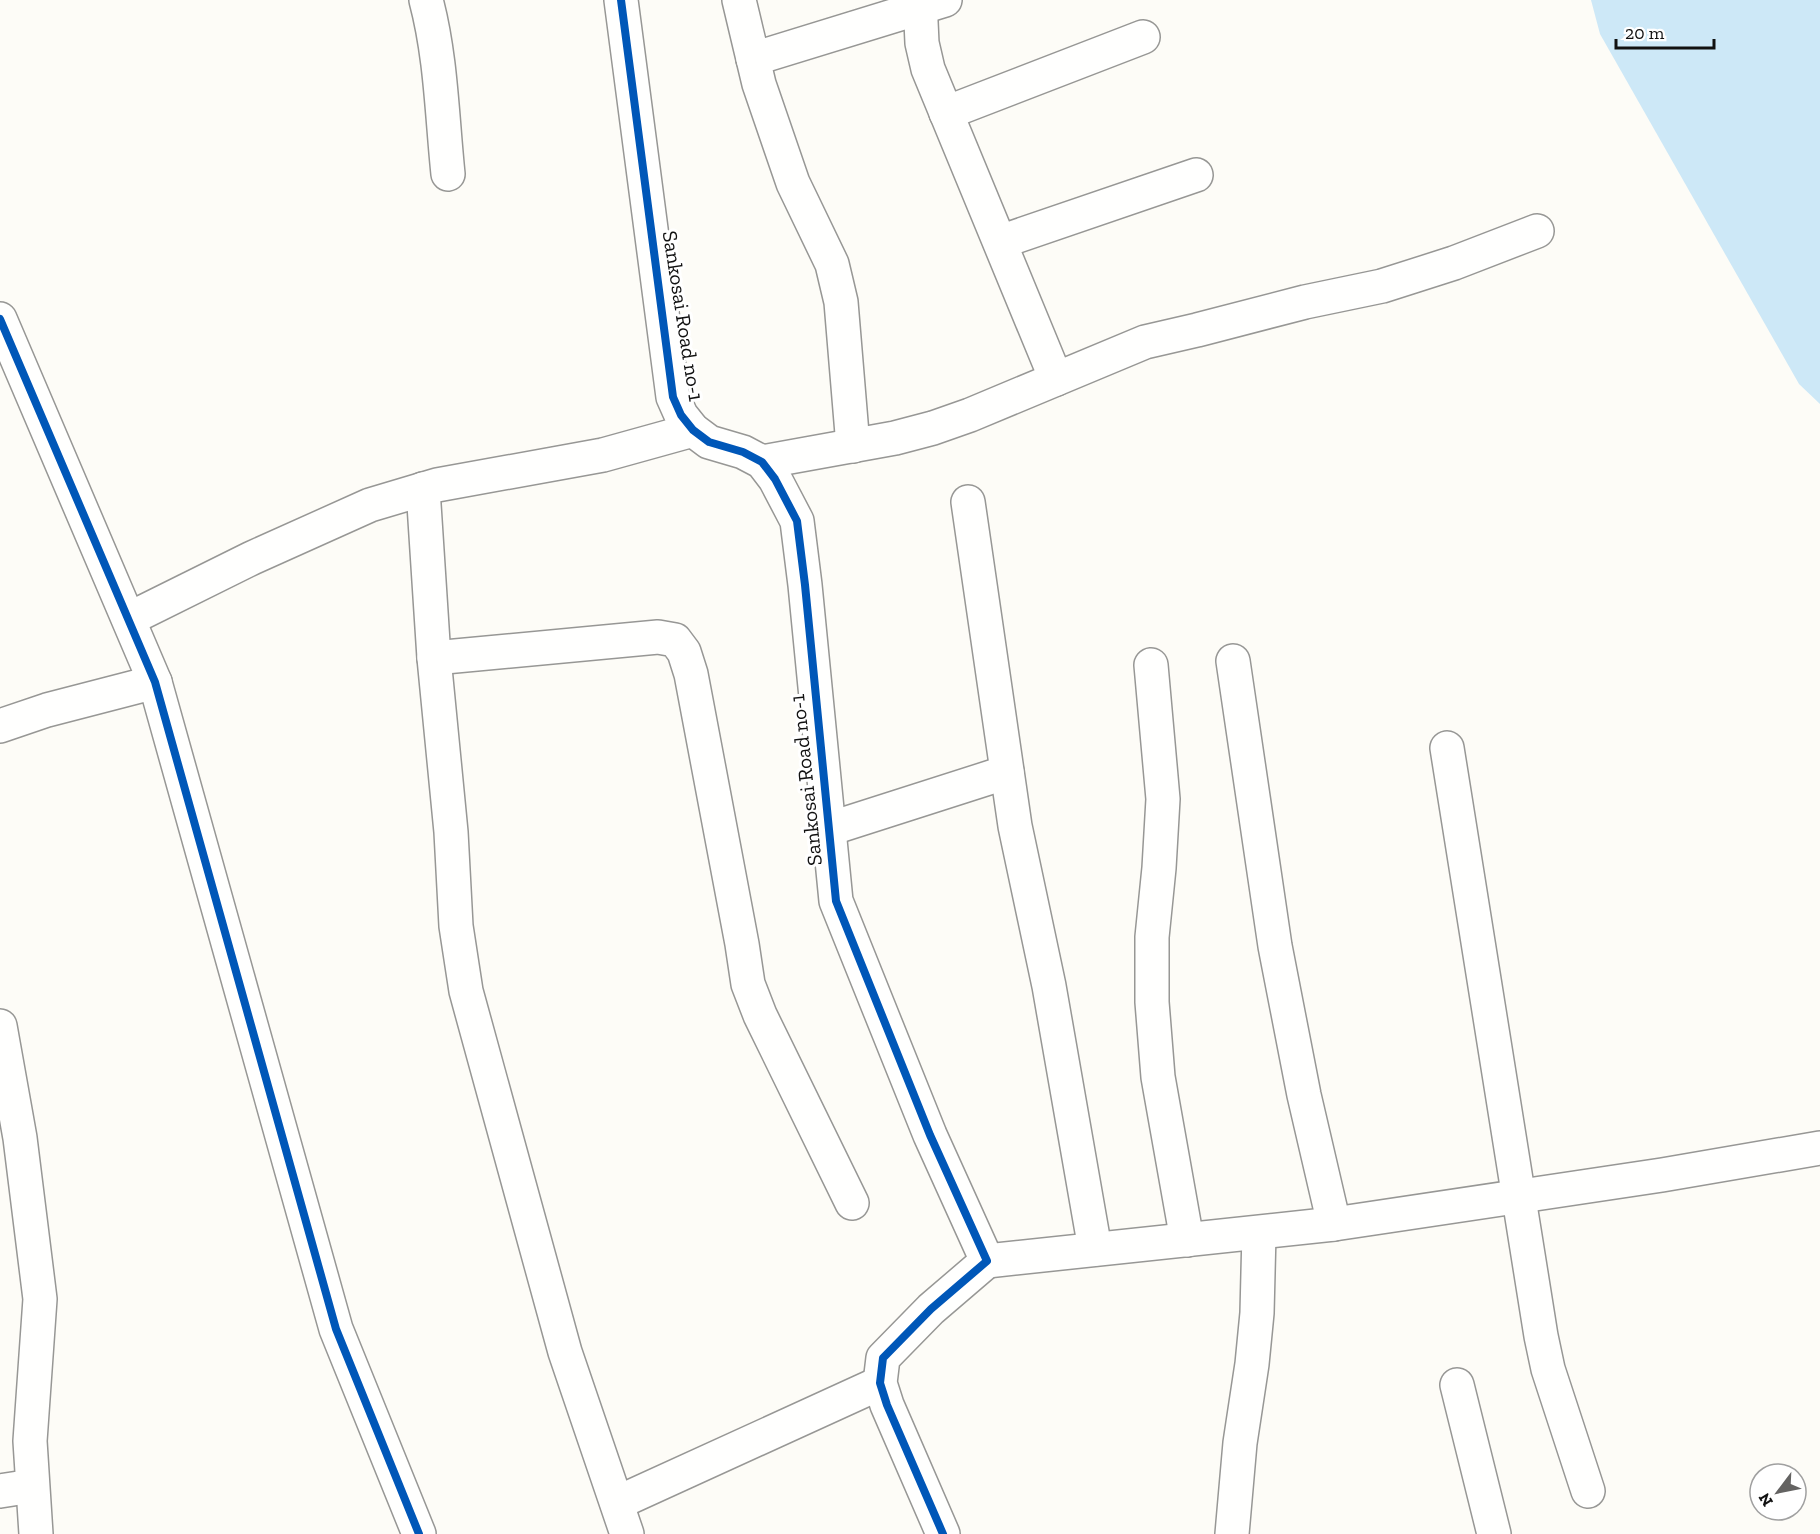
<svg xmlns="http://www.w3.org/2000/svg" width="1820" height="1534" font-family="'Zilla Slab',serif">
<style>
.water{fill:#cde8f7}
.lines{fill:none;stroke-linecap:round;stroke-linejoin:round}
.street-casing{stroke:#979795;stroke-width:36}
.street{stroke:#fffffe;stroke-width:33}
.cycleway-casing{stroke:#fff;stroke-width:11}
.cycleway{stroke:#0057b8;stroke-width:8}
.labels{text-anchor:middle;stroke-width:6;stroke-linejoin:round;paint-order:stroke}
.street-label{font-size:21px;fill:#111;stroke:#fff}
</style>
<rect width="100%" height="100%" fill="#fdfcf7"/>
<!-- water -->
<polygon class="water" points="1591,0 1820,0 1820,404 1799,384 1600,34"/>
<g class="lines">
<!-- street casing -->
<g class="street-casing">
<g id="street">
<path d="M426 0C441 56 442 116 448 174"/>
<polyline points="621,0 673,397 681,415 693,430 709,442 743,452 762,462 775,479 797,521 805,585 836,901 930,1135 987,1261 931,1309 883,1358 880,1383 887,1405 943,1534"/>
<polyline points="739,0 759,84 793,183 832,264 841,302 853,446"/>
<polyline points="920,0 922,43 928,69 1056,379"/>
<polyline points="753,59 945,0"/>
<polyline points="946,113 1143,37"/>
<polyline points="1000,242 1196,175"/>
<polyline points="0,319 155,682 336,1329 419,1534"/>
<polyline points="762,462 895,438 933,428 970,415 1145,342 1197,330 1305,302 1382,286 1454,263 1537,231"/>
<polyline points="423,489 434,658 451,832 456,926 466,991 565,1352 627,1534"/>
<polyline points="968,502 1015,826 1049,986 1095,1249"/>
<polyline points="129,619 252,558 370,505 437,485 603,455 693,430"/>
<polyline points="434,658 658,637 675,640 684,652 691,674 742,944 748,984 760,1015 852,1203"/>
<polyline points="1233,661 1275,946 1304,1095 1334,1224"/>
<polyline points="1151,665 1163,799 1159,868 1152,937 1152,1002 1158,1077 1187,1240"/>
<polyline points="0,726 47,710 155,682"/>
<polyline points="1447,748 1541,1336 1548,1369 1588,1491"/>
<polyline points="829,829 1007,772"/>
<polyline points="0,1026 20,1138 40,1299 30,1441 36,1534"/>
<polyline points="987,1261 1334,1224 1662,1175 1820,1148"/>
<polyline points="1457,1385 1494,1534"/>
<polyline points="0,1491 32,1486"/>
<polyline points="617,1503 880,1383"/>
<polyline points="1232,1534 1240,1443 1252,1364 1257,1313 1259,1233"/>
</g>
</g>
<!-- street -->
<use href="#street" class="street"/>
<!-- cycleway casing -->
<g class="cycleway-casing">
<g id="cycleway">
<polyline points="621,0 673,397 681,415 693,430 709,442 743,452 762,462 775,479 797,521 805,585 836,901 930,1135 987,1261 931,1309 883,1358 880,1383 887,1405 943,1534"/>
<polyline points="0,319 155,682 336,1329 419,1534"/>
</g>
</g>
<!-- cycleway -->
<use href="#cycleway" class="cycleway"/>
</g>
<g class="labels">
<!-- street labels -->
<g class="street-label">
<text transform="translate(683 316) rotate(81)" y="7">Sankosai Road no-1</text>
<text transform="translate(806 780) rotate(-96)" y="7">Sankosai Road no-1</text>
</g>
</g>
<!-- north arrow -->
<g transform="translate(1778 1492) rotate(238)"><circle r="28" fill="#ffffff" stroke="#a0a0a0" stroke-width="1.5"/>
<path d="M0-4.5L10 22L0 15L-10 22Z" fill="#646362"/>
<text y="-9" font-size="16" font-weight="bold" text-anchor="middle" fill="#111111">N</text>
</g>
<!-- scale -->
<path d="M1616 39v9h98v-9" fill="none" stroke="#111111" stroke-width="3"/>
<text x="1625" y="39" font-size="18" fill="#111111" stroke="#ffffff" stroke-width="4.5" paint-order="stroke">20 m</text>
</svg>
